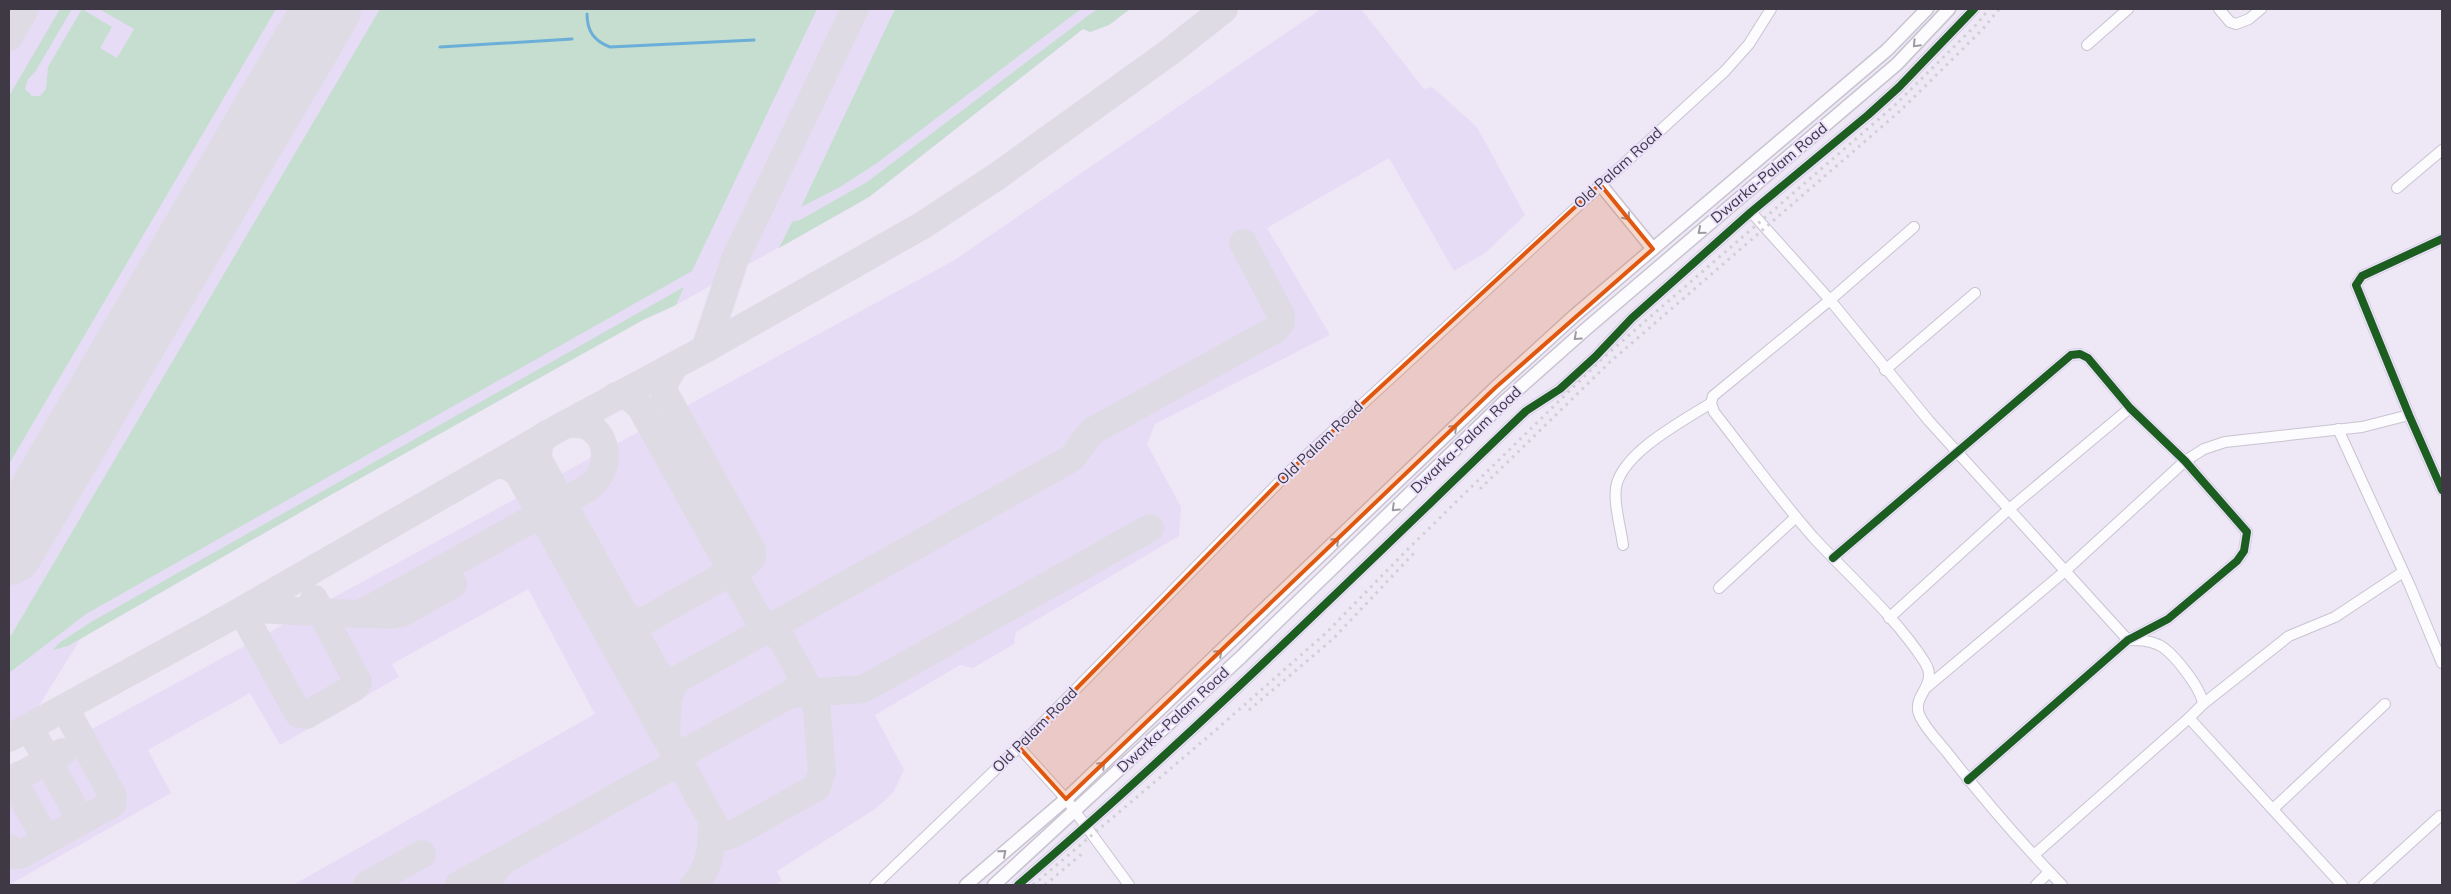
<svg xmlns="http://www.w3.org/2000/svg" width="2451" height="894" font-family="Mulish,sans-serif">
<style>
.built{fill:#e7dcf6}
.green{fill:#c5decf}
.lines{fill:none;stroke-linecap:round;stroke-linejoin:round}
.stream{stroke:#6bafd8;stroke-width:3}
.taxiway{stroke:#dfdbe5;stroke-width:28}
.runway{stroke:#dfdbe5;stroke-width:68}
.minor-casing{stroke:#c9c4d0;stroke-width:12}
.major-casing{stroke:#c9c4d0;stroke-width:15}
.minor{stroke:#fcfbfe;stroke-width:10}
.major{stroke:#fcfbfe;stroke-width:12}
.rail{stroke:#d1cfd4;stroke-width:3;stroke-dasharray:2.5 5;stroke-linecap:butt}
.cycleway-casing{stroke:#ece1fc;stroke-width:11}
.cycleway{stroke:#1b5e20;stroke-width:8}
.oneway{stroke:#9d9aa1}
.marked{fill:#e0570f;fill-opacity:0.2;stroke:#e0570f;stroke-width:4;stroke-linejoin:round}
.labels{text-anchor:middle;stroke-width:4;stroke-linejoin:round;paint-order:stroke}
.street-label{font-size:15px;fill:#3e3944;stroke:#ece1fc}
</style>
<rect width="100%" height="100%" fill="#ede7f6"/>
<!-- built -->
<g class="built">
<polygon points="9,9 1130,9 1109,25 1090,32 1083,29 869,197 676,305 643,320 327,497 81,638 9,754"/>
<polygon points="1321,9 1361,9 1424,89 1432,87 1477,127 1525,215 1485,253 1454,271 1389,158 1267,228 1330,335 1155,424 1147,444 1181,507 1179,536 1016,632 1014,644 973,668 960,665 875,715 904,770 893,793 875,809 777,871 782,881 774,885 293,885 595,714 528,589 392,664 399,677 280,745 250,693 148,750 171,793 9,885 9,774 953,261"/>
</g>
<!-- green -->
<g class="green">
<polygon points="60,9 72,9 35,72 28,79 25,89 32,96 40,96 46,89 48,67 82,9 112,27 100,48 117,58 134,29 99,9 276,9 9,464 9,96"/>
<polygon points="380,9 817,9 692,271 86,614 9,673 9,639"/>
<polygon points="895,9 1081,9 877,163 840,187 801,207"/>
<polygon points="1097,9 1130,9 1109,25 1090,32 1083,29 869,197 779,248 792,222 800,220 867,182"/>
<polygon points="684,287 676,305 643,320 327,497 68,646 53,650 59,643 91,622"/>
</g>
<g class="lines">
<!-- stream -->
<g class="stream">
<path d="M587 14C587 31 594 41 610 47L754 40"/>
<polyline points="440,47 572,39"/>
</g>
<!-- taxiway -->
<g class="taxiway">
<polyline points="9,37 25,9"/>
<polyline points="705,349 735,259 855,9"/>
<polyline points="547,434 539,444 538,459 668,692 666,738 719,833 724,837 733,834 817,787 822,771 816,701 782,640 756,615 640,406 628,396 616,396"/>
<polyline points="493,466 503,464 517,471 666,738"/>
<path d="M243 611 253 609 357 614 364 612 588 488C618 466 607 415 564 425"/>
<polyline points="364,614 391,615 402,613 453,584"/>
<polyline points="234,615 245,617 297,711 299,714 306,715 355,687 358,682 314,599"/>
<polyline points="625,615 635,622 644,621 748,562 752,557 752,550 664,392 664,383 675,365"/>
<polyline points="790,694 863,689 1150,528"/>
<polyline points="669,695 674,683 680,678 1072,458 1091,432 1276,329 1281,322 1281,315 1243,243"/>
<polyline points="38,722 33,729 33,734 78,815 75,824"/>
<polyline points="9,738 234,615 564,425 705,349 923,225 996,177 1171,51 1224,9"/>
<polyline points="20,775 16,780 16,786 42,832 47,837 54,836"/>
<polyline points="9,782 63,752"/>
<polyline points="9,848 14,855 20,855 112,804 113,796 68,714 70,705"/>
<polyline points="367,885 422,854"/>
<polyline points="459,885 500,862"/>
<polyline points="486,885 498,866 506,859 670,767 687,751 794,692 802,681"/>
<path d="M694 885C711 868 712 844 712 821"/>
</g>
<!-- runway -->
<polyline class="runway" points="9,551 327,9"/>
<!-- minor casing -->
<g class="minor-casing">
<g id="minor">
<polyline points="2219,9 2230,22 2236,24 2249,19 2261,9"/>
<polyline points="2087,45 2128,9"/>
<polyline points="2397,188 2442,150"/>
<path d="M1751 212 1830 300 1713 396 1711 403 1714 412C1747 454 1778 497 1813 537 1850 577 1894 615 1924 661 1940 685 1912 694 1919 714 1924 727 1937 740 1946 751 1981 796 2022 844 2062 885"/>
<path d="M1914 227 1830 300 1929 421 2128 640C2139 640 2148 640 2159 645 2173 652 2201 688 2203 704L2189 718"/>
<polyline points="2442,239 2362,276 2356,285 2409,415 2442,490"/>
<polyline points="1885,370 1975,293"/>
<polyline points="2338,429 2410,586 2442,663"/>
<path d="M1623 545C1621 529 1612 498 1617 483 1627 450 1683 421 1711 403"/>
<polyline points="1833,558 2071,355 2080,354 2088,358 2130,408 2185,461 2247,532 2244,551 2237,561 2168,619 2128,640 1968,780"/>
<polyline points="1719,588 1796,517"/>
<polyline points="1889,618 2008,510 2130,408"/>
<polyline points="1927,687 2064,572 2185,461 2204,449 2225,442 2362,427 2409,415"/>
<polyline points="2203,704 2289,636 2335,617 2403,572"/>
<polyline points="1019,747 1066,799 1129,885"/>
<polyline points="2273,809 2385,704"/>
<polyline points="2035,854 2189,718 2342,885"/>
<polyline points="875,885 1019,747 1295,466 1725,71 1749,44 1771,9"/>
<path d="M1018 885C1194 735 1359 571 1526 411L1560 389 1595 357 1632 318 1751 212 1868 115 1899 87 1974 9"/>
<polyline points="2036,885 2049,872"/>
<polyline points="2364,885 2440,816"/>
</g>
</g>
<!-- major casing -->
<g class="major-casing">
<g id="major">
<polyline points="1600,184 1653,249"/>
<polyline points="966,885 1066,799 1495,388 1574,316 1887,50 1927,9"/>
<polyline points="994,885 1241,657 1506,400 1586,329 1897,64 1949,9"/>
</g>
</g>
<!-- minor -->
<use href="#minor" class="minor"/>
<!-- major -->
<use href="#major" class="major"/>
<!-- rail -->
<g class="rail">
<polyline points="1480,489 1610,362 1900,111 1982,30 1999,9"/>
<polyline points="1249,710 1333,639 1414,553"/>
<polyline points="1033,885 1209,736 1326,633 1408,549 1605,356 1895,105 1976,25 1989,9"/>
<polyline points="1045,885 1084,852"/>
</g>
<!-- cycleway casing -->
<g class="cycleway-casing">
<g id="cycleway">
<polyline points="2442,239 2362,276 2356,285 2409,415 2442,490"/>
<polyline points="1833,558 2071,355 2080,354 2088,358 2130,408 2185,461 2247,532 2244,551 2237,561 2168,619 2128,640 1968,780"/>
<path d="M1018 885C1194 735 1359 571 1526 411L1560 389 1595 357 1632 318 1751 212 1868 115 1899 87 1974 9"/>
</g>
</g>
<!-- cycleway -->
<use href="#cycleway" class="cycleway"/>
</g>
<!-- one-way arrows -->
<defs><path id="oneway-chevron" d="M-2-3.5L2.5 0L-2 3.5" fill="none" stroke-width="1.6" stroke-linecap="round" stroke-linejoin="round" transform="scale(1.25)"/></defs>
<g class="oneway">
<use href="#oneway-chevron" transform="translate(1916 44) rotate(134)"/>
<use href="#oneway-chevron" transform="translate(1627 217) rotate(51)"/>
<use href="#oneway-chevron" transform="translate(1701 231) rotate(140)"/>
<use href="#oneway-chevron" transform="translate(1577 337) rotate(138)"/>
<use href="#oneway-chevron" transform="translate(1454 428) rotate(-44)"/>
<use href="#oneway-chevron" transform="translate(1395 508) rotate(136)"/>
<use href="#oneway-chevron" transform="translate(1336 541) rotate(-44)"/>
<use href="#oneway-chevron" transform="translate(1219 653) rotate(-44)"/>
<use href="#oneway-chevron" transform="translate(1102 765) rotate(-44)"/>
<use href="#oneway-chevron" transform="translate(1003 853) rotate(-41)"/>
</g>
<!-- marked area -->
<path class="marked" d="M1600 184 1653 249 1495 388 1066 799 1019 747 1295 466Z"/>
<g class="labels">
<!-- street labels -->
<g class="street-label">
<text transform="translate(1618 168) rotate(-42)" y="5">Old Palam Road</text>
<text transform="translate(1769 173) rotate(-40)" y="5">Dwarka-Palam Road</text>
<text transform="translate(1466 440) rotate(-44)" y="5">Dwarka-Palam Road</text>
<text transform="translate(1320 443) rotate(-44)" y="5">Old Palam Road</text>
<text transform="translate(1173 720) rotate(-43)" y="5">Dwarka-Palam Road</text>
<text transform="translate(1035 730) rotate(-45)" y="5">Old Palam Road</text>
</g>
</g>
<!-- border -->
<rect width="2451" height="894" fill="none" stroke="#3e3944" stroke-width="20"/>
</svg>
